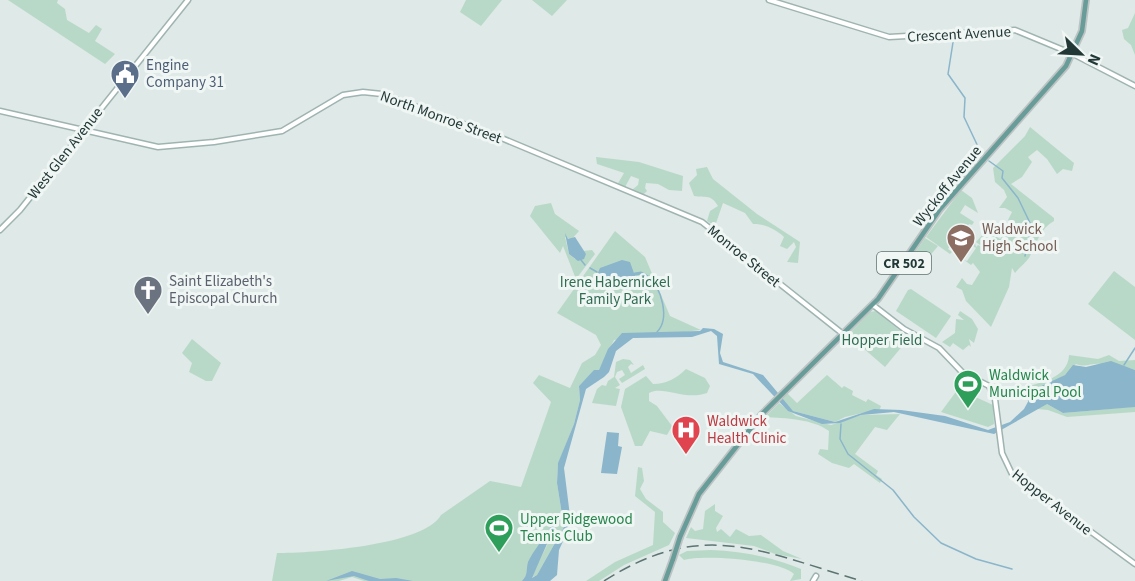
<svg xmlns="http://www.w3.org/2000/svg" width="1135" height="581" font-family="'Source Sans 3',sans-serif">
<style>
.green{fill:#b9d9c8}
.water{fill:#8ab5cb}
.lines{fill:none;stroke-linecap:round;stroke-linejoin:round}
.stream{stroke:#8ab5cb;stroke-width:1.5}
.canal{stroke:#8ab5cb;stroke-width:3}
.secondary-casing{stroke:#9fb4b1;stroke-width:7}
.primary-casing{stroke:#bdc3c3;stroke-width:8}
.secondary{stroke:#fff;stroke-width:4}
.primary{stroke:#679c99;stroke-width:4.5}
.rail{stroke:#5c7472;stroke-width:1.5;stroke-dasharray:12 6;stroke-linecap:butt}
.primary-bridge-casing{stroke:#bdc3c3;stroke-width:8;stroke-linecap:butt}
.primary-bridge{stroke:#679c99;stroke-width:4.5}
.labels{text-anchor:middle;stroke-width:6;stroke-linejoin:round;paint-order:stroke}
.shield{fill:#eff6f4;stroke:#607170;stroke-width:1.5}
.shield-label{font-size:14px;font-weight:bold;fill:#223837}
.street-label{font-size:15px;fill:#223837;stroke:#eff6f4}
.service-label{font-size:15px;fill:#4e5e75;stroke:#eff6f4;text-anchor:start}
.education-label{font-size:15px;fill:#785e54;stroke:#eff6f4;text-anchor:start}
.worship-label{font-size:15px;fill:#5b616d;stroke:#eff6f4;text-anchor:start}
.park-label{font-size:15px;fill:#2f6c52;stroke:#eff6f4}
.leisure-label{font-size:15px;fill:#27864d;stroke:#eff6f4;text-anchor:start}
.health-label{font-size:15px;fill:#be3a42;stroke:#eff6f4;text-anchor:start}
</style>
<rect width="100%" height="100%" fill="#dfe9e7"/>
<!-- green -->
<g class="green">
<polygon points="8,0 58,0 57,3 65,9 67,20 89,33 96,25 102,29 95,41 115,54 105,64"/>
<polygon points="466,0 502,0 481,26 460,12"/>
<polygon points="532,0 567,0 552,16"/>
<polygon points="1135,13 1135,55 1131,45 1124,39 1122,30 1128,28"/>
<path d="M1030 127 1074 163 1072 171 1063 169 1057 174 1047 159 1037 150 1028 157 1032 162 1022 177 1011 184 1054 218V221C1040 228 1036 245 1029 258 1025 263 1019 268 1015 273L1012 268 1009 287 991 327 966 301 962 290 956 287 962 278 967 284 972 285 980 272 973 263 971 265 964 260 967 261 976 248 973 246 975 243 976 247 978 245 984 248 976 242 984 233 981 231 983 228 1000 239 1012 225 1008 220 1012 212 1005 208H999L1007 197 1004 190 995 182 993 168 1025 136Z"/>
<polygon points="596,157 639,162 683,176 682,191 669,190 658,184 646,183 645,188 647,191 643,195 632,190 638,185 639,179 631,176 625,187 617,185 624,173 597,164"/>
<path d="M707 167 713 179 757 214 800 242 798 263 787 262 796 247 794 242 787 249 780 246 784 237C777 230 763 223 753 224L745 213 723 203 715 226 707 221 710 211 718 206C711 194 706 198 694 196L689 183 697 175 696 169Z"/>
<polygon points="961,190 972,198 978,213 965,205 960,213 974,222 972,225 969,224 961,238 957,236 948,249 952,252 950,254 926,237"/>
<polygon points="551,203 555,214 579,231 571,240 565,237 569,254 575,259 586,254 583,251 592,250 595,254 576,279 563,246 560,253 530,216 535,206"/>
<path d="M615 231 645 257 670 316 701 330 614 340 599 370 594 371 579 386 580 400 574 424 558 464 557 483 564 527 537 575 531 578 550 539 553 523C543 543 530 557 525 578L529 581H364L352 577 339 581H272L277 553C311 553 424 546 441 515L490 481 521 487 551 402 533 383 539 375 570 388 582 363 595 355 601 345 596 335 557 313Z"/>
<polygon points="925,238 938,246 919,269 909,261"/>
<polygon points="1114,271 1135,287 1135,340 1088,304"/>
<polygon points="911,289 951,316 936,338 896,311 908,290"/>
<polygon points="876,311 909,338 885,367 848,335 870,312"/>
<polygon points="960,311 972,319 978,329 974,343 969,339 971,347 969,345 963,350 953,343 950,347 942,342 955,333 956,319 964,320 958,315"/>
<polygon points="192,339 221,363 212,381 206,381 189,372 192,363 182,353"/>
<path d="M1069 355 1098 359 1109 355 1119 361 1135 360V370C1125 366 1113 364 1101 364 1091 363 1085 368 1076 364L1065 375 1041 388 1047 404 1063 413 1131 407H1135V412L1067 417 1048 410 1037 409 1022 395 1023 388C1041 382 1068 378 1069 355Z"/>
<polygon points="623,359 630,360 634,365 631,364 628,367 631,373 643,365 645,369 622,383 619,379 625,375 622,370 617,372 615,377 620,385 615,388 620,389 616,406 592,403 597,389 602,385 606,386 608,381 614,377 616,362"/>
<path d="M686 369 705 378 710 386 707 393C685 401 663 385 649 393V401L657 406 672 426 667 435 650 431 642 446H635L621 407 625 389 646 376 653 384C666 384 677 378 686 369Z"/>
<polygon points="827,375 842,388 844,386 853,391 852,395 866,402 868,399 881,406 880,409 845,417 835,422 793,411 781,401 787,393 797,403"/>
<polygon points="958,389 993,405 994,424 988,427 941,412"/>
<path d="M779 403 796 416 831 425 861 415 900 414 887 430 875 427 855 454 878 471 876 475 882 479 880 483 854 464 849 468 832 463 818 454 820 449 828 450 829 431C813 419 785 418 765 417Z"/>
<polygon points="638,467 642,468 644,481 640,489 646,499 663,512 663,522 675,533 669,545 624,565 599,581 586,581 615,562 653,545 655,512 635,496"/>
<polygon points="715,504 715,511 723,516 716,528 717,532 721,529 730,537 736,529 749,536 761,535 783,551 802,559 775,554 754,546 686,538 691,527 695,531 703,529 705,511"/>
<path d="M711 550C742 551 772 557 801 569V579L790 581 794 574C780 560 702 554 684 560L679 555 687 551Z"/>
</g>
<!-- water -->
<g class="water">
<polygon points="565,233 568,239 575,237 586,254 584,259 578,261 569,254"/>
<path d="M622 260 630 262 635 276C621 281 610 283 597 275L600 268Z"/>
<path d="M703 328 714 329 723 334 720 353 723 362 763 375 793 411 835 422 874 409 901 410 945 416 988 430 1010 422 1024 409 1035 389 1065 375 1073 365 1086 367 1111 361 1135 370V407L1063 413 1047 404 994 434 894 412 861 415 840 423 822 424 788 411 753 374 719 364 717 336 711 331 692 337 633 338 616 351 609 372 604 377 586 389 564 468 571 524 559 550 557 575 550 581H522C528 575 526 570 528 562 533 551 546 536 553 523L554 528 532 578 537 575 564 527 557 483 558 463 574 424 580 400 579 386 594 370H599L608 349 622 333 700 331Z"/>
<polygon points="607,432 619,433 618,446 622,447 617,474 601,473"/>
<polygon points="352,571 380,579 396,578 413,581 369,581 354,576 326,581"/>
</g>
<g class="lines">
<!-- stream -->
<g class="stream">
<polyline points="954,36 948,74 965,98 964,117 981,153"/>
<polyline points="989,161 1003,171 1002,178 1018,198 1032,227 1031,232"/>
<polyline points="1025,256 1029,237"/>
<polyline points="581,260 585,265"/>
<polyline points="590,268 597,272"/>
<path d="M648 277C662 288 670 319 657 332"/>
<polyline points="1124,365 1135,348"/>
<polyline points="841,424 840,439 848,454 893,490 914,517 941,543 976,559 1012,569"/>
</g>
<!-- canal -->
<polyline class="canal" points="635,274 641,273 648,277"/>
<!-- secondary casing -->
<g class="secondary-casing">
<g id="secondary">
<polyline points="769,0 889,37 1015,30 1073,54 1135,86"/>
<polyline points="0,111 158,147 214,142 282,131 343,95 363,92 382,94 499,137 702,222 843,334"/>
<polyline points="0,230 20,210 188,0"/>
<polyline points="873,305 904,329 939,348 962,372 989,386 995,399 1002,453 1012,474 1135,564"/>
<polyline points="813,581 816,576"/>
</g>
</g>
<!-- primary casing -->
<g class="primary-casing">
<g id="primary">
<polyline points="680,537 699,494 762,414 878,299 940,209 1066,66 1082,31 1086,0"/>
<polyline points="665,581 673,559"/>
</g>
</g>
<!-- secondary -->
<use href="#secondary" class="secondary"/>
<!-- primary -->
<use href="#primary" class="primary"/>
<!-- rail -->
<path class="rail" d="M604 581C703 518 759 551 862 581"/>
<!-- primary-bridge casing -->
<g class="primary-bridge-casing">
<polyline id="primary-bridge" points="673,559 680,537"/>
</g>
<!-- primary-bridge -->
<use href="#primary-bridge" class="primary-bridge"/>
</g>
<!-- icons -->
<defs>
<g id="civic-pin" transform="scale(1.5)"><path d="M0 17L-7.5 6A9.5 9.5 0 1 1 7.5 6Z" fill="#5c6f8a" stroke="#eff6f4"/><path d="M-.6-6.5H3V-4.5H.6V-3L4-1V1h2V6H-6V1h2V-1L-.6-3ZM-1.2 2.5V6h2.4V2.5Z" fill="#fff"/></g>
<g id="school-pin" transform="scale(1.5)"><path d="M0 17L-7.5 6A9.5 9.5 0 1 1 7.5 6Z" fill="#8d6e63" stroke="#eff6f4"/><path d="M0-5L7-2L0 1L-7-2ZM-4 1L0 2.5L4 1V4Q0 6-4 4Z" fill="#fff"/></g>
<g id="church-pin" transform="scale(1.5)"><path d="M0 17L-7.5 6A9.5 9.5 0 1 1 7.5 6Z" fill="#6b7280" stroke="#eff6f4"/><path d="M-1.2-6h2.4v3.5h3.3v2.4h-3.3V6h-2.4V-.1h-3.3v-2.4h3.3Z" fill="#fff"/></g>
<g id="stadium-pin" transform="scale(1.5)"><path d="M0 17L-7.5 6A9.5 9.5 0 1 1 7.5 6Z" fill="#2e9e5b" stroke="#eff6f4"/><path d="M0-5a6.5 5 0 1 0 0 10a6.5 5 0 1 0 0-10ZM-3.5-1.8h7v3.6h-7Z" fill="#fff"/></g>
<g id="hospital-pin" transform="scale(1.5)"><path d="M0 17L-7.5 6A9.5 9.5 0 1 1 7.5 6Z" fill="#e0444e" stroke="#eff6f4"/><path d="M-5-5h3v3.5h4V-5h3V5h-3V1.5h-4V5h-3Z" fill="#fff"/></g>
</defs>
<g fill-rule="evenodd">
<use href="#civic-pin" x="125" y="74"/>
<use href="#school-pin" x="961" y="238"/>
<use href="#church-pin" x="148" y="290"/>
<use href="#stadium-pin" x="968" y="384"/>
<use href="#hospital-pin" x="686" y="430"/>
<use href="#stadium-pin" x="499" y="528"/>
</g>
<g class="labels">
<!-- shield labels -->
<rect class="shield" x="877" y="252" width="54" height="22" rx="4.5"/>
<g class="shield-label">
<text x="904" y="268">CR 502</text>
</g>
<!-- street labels -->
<g class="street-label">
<text transform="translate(959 34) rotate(-3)" y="5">Crescent Avenue</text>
<text transform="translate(441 117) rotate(20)" y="5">North Monroe Street</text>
<text transform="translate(65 153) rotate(-52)" y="5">West Glen Avenue</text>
<text transform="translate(947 186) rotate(-51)" y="5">Wyckoff Avenue</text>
<text transform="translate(744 256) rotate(39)" y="5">Monroe Street</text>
<text transform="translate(1052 502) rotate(38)" y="5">Hopper Avenue</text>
</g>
<!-- service labels -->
<g class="service-label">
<text x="146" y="70">Engine<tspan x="146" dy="17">Company 31</tspan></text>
</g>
<!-- education labels -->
<g class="education-label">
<text x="982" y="234">Waldwick<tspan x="982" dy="17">High School</tspan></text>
</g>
<!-- worship labels -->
<g class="worship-label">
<text x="169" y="286">Saint Elizabeth's<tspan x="169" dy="17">Episcopal Church</tspan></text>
</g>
<!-- park labels -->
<g class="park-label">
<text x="615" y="287">Irene Habernickel<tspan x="615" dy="17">Family Park</tspan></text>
<text x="882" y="345">Hopper Field</text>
</g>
<!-- leisure labels -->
<g class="leisure-label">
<text x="989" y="380">Waldwick<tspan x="989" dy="17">Municipal Pool</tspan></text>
<text x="520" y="524">Upper Ridgewood<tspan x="520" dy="17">Tennis Club</tspan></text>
</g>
<!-- health labels -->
<g class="health-label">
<text x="707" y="426">Waldwick<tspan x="707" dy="17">Health Clinic</tspan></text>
</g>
</g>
<!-- north arrow -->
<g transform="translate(1081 54) rotate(114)" stroke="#eff6f4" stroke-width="4.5" paint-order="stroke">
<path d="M0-4.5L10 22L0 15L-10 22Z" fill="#223837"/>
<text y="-9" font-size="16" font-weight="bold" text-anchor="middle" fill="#223837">N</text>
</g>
</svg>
